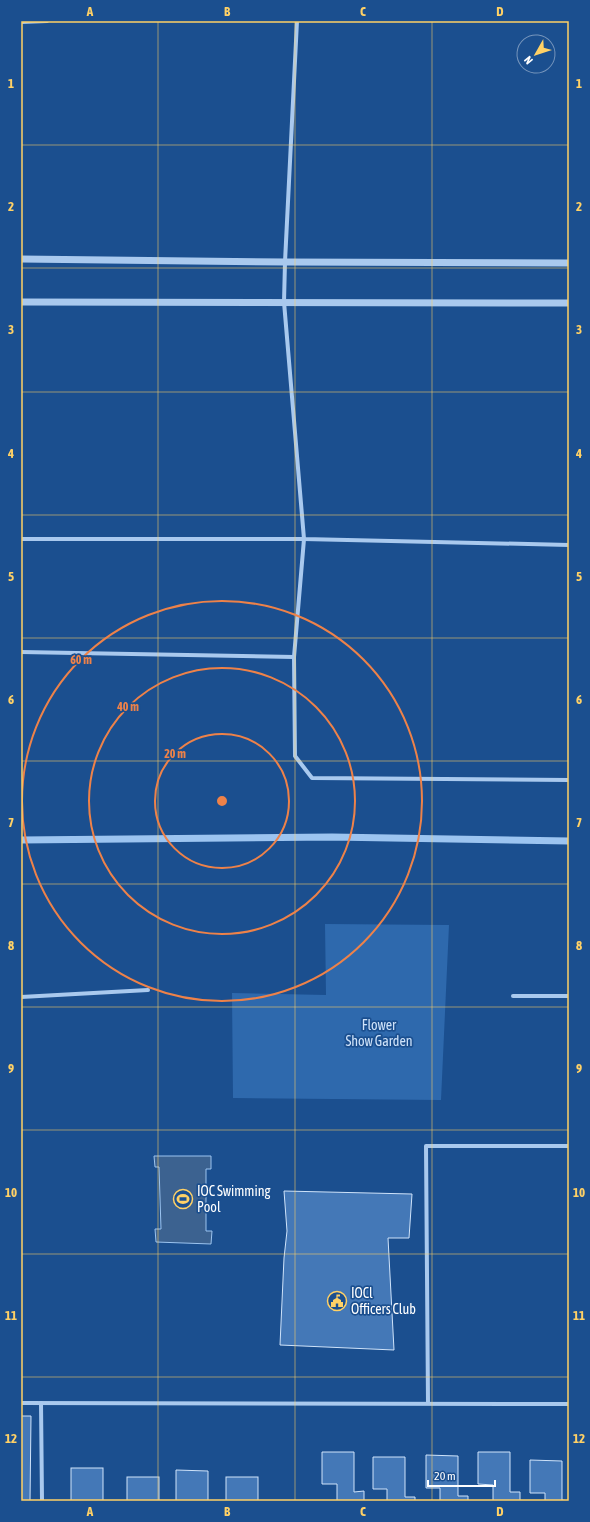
<svg xmlns="http://www.w3.org/2000/svg" width="590" height="1522" font-family="'Asap Condensed',sans-serif">
<style>
.green{fill:#2e69ad}
.water{fill:#3c6290;stroke:#9cc4f0}
.lines{fill:none;stroke-linecap:round;stroke-linejoin:round}
.stream{stroke:#9cc4f0;stroke-width:7}
.building{fill:#4478b7;stroke:#cfe3fa}
.minor{stroke:#a9c9ee;stroke-width:4}
.tertiary{stroke:#a9c9ee;stroke-width:7}
.grid{fill:none;stroke:#ffd166;stroke-width:1;stroke-opacity:0.55}
.ring{fill:none;stroke:#ee8249;stroke-width:2}
.labels{text-anchor:middle;stroke-width:3.5;stroke-linejoin:round;paint-order:stroke}
.park-label{font-size:14px;fill:#cfe3fa;stroke:#1b4f8f}
.poi-label{font-size:14px;fill:#fff;stroke:#1b4f8f;text-anchor:start}
.centre{fill:#ee8249;stroke:#1b4f8f;stroke-width:2}
.ring-label{font-size:12px;text-anchor:middle;font-weight:bold;fill:#ee8249;stroke:#1b4f8f;stroke-width:3.5;stroke-linejoin:round;paint-order:stroke}
.neatline{fill:none;stroke:#ffd166;stroke-width:1.5}
.grid-label{font-size:13px;text-anchor:middle;font-weight:bold;fill:#ffd166}
</style>
<rect width="100%" height="100%" fill="#1b4f8f"/>
<!-- green -->
<polygon class="green" points="325,924 449,925 441,1100 233,1098 232,993 326,995"/>
<!-- water -->
<polygon class="water" points="154,1156 211,1156 211,1169 206,1169 206,1231 212,1231 211,1244 156,1242 155,1229 161,1229 159,1167 155,1167"/>
<g class="lines">
<!-- stream -->
<polyline class="stream" points="21,840 332,837 569,841"/>
</g>
<!-- building -->
<g class="building">
<polygon points="284,1191 412,1194 409,1238 388,1238 394,1350 280,1345 284,1258 287,1231"/>
<polygon points="21,1416 31,1416 30,1501 21,1501"/>
<polygon points="322,1452 354,1452 354,1492 364,1491 364,1501 337,1501 337,1484 322,1484"/>
<polygon points="478,1452 510,1452 510,1492 520,1492 520,1501 493,1501 493,1485 478,1484"/>
<polygon points="426,1455 458,1456 458,1496 468,1496 468,1501 440,1501 440,1488 426,1488"/>
<polygon points="373,1457 405,1457 405,1497 415,1497 415,1501 387,1501 387,1489 373,1489"/>
<polygon points="530,1460 562,1461 562,1500 569,1501 545,1501 545,1493 530,1493"/>
<rect x="71" y="1468" width="32" height="33"/>
<polygon points="176,1470 208,1471 208,1501 176,1501"/>
<rect x="127" y="1477" width="32" height="24"/>
<rect x="226" y="1477" width="32" height="24"/>
</g>
<g class="lines">
<!-- minor -->
<g class="minor">
<polyline points="297,21 285,262 284,302 304,539 569,545"/>
<polyline points="21,22 47,21"/>
<polyline points="21,539 304,539 294,657 295,756 312,778 569,780"/>
<polyline points="21,652 294,657"/>
<polyline points="513,996 569,996"/>
<polyline points="21,997 148,990"/>
<polyline points="21,1403 569,1404"/>
<polyline points="41,1403 42,1501"/>
<polyline points="428,1403 426,1146 569,1146"/>
</g>
<!-- tertiary -->
<g class="tertiary">
<polyline points="21,259 285,262 569,263"/>
<polyline points="21,302 569,303"/>
</g>
</g>
<!-- grid -->
<path class="grid" d="M158 21V1501M295 21V1501M432 21V1501M21 145H569M21 268H569M21 392H569M21 515H569M21 638H569M21 761H569M21 884H569M21 1007H569M21 1130H569M21 1254H569M21 1377H569"/>
<!-- distance rings -->
<g class="ring">
<circle cx="222" cy="801" r="67"/>
<circle cx="222" cy="801" r="133"/>
<circle cx="222" cy="801" r="200"/>
</g>
<!-- icons -->
<defs>
<g id="stadium-ring" transform="scale(1)"><circle r="9.5" fill="#1b4f8f" stroke="#ffd166" stroke-width="1.5"/><path d="M0-5a6.5 5 0 1 0 0 10a6.5 5 0 1 0 0-10ZM-3.5-1.8h7v3.6h-7Z" fill="#ffd166"/></g>
<g id="civic-ring" transform="scale(1)"><circle r="9.5" fill="#1b4f8f" stroke="#ffd166" stroke-width="1.5"/><path d="M-.6-6.5H3V-4.5H.6V-3L4-1V1h2V6H-6V1h2V-1L-.6-3ZM-1.2 2.5V6h2.4V2.5Z" fill="#ffd166"/></g>
</defs>
<g fill-rule="evenodd">
<use href="#stadium-ring" x="183" y="1199"/>
<use href="#civic-ring" x="337" y="1301"/>
</g>
<g class="labels">
<!-- park labels -->
<g class="park-label">
<text x="379" y="1030">Flower<tspan x="379" dy="16">Show Garden</tspan></text>
</g>
<!-- poi labels -->
<g class="poi-label">
<text x="197" y="1196">IOC Swimming<tspan x="197" dy="16">Pool</tspan></text>
<text x="351" y="1298">IOCl<tspan x="351" dy="16">Officers Club</tspan></text>
</g>
</g>
<circle cx="222" cy="801" r="6" class="centre"/>
<g class="ring-label">
<text x="81" y="664">60 m</text>
<text x="128" y="711">40 m</text>
<text x="175" y="758">20 m</text>
</g>
<!-- border -->
<rect width="590" height="1522" fill="none" stroke="#1b4f8f" stroke-width="44"/>
<!-- north arrow -->
<g transform="translate(536 54) rotate(231)"><circle r="19" fill="#1b4f8f" stroke="#7695bc"/>
<path d="M0-3L7 15L0 10L-7 15Z" fill="#ffd166"/>
<text y="-6" font-size="11" font-weight="bold" text-anchor="middle" fill="#ffffff">N</text>
</g>
<!-- scale -->
<path d="M428 1480v6h67v-6" fill="none" stroke="#ffffff" stroke-width="2"/>
<text x="434" y="1480" font-size="12" fill="#ffffff" stroke="#1b4f8f" stroke-width="3" paint-order="stroke">20 m</text>
<rect x="22" y="22" width="546" height="1478" class="neatline"/>
<g class="grid-label">
<text x="90" y="16">A</text>
<text x="227" y="16">B</text>
<text x="363" y="16">C</text>
<text x="500" y="16">D</text>
<text x="11" y="88">1</text>
<text x="579" y="88">1</text>
<text x="11" y="211">2</text>
<text x="579" y="211">2</text>
<text x="11" y="334">3</text>
<text x="579" y="334">3</text>
<text x="11" y="458">4</text>
<text x="579" y="458">4</text>
<text x="11" y="581">5</text>
<text x="579" y="581">5</text>
<text x="11" y="704">6</text>
<text x="579" y="704">6</text>
<text x="11" y="827">7</text>
<text x="579" y="827">7</text>
<text x="11" y="950">8</text>
<text x="579" y="950">8</text>
<text x="11" y="1073">9</text>
<text x="579" y="1073">9</text>
<text x="11" y="1197">10</text>
<text x="579" y="1197">10</text>
<text x="11" y="1320">11</text>
<text x="579" y="1320">11</text>
<text x="11" y="1443">12</text>
<text x="579" y="1443">12</text>
<text x="90" y="1516">A</text>
<text x="227" y="1516">B</text>
<text x="363" y="1516">C</text>
<text x="500" y="1516">D</text>
</g>
</svg>
